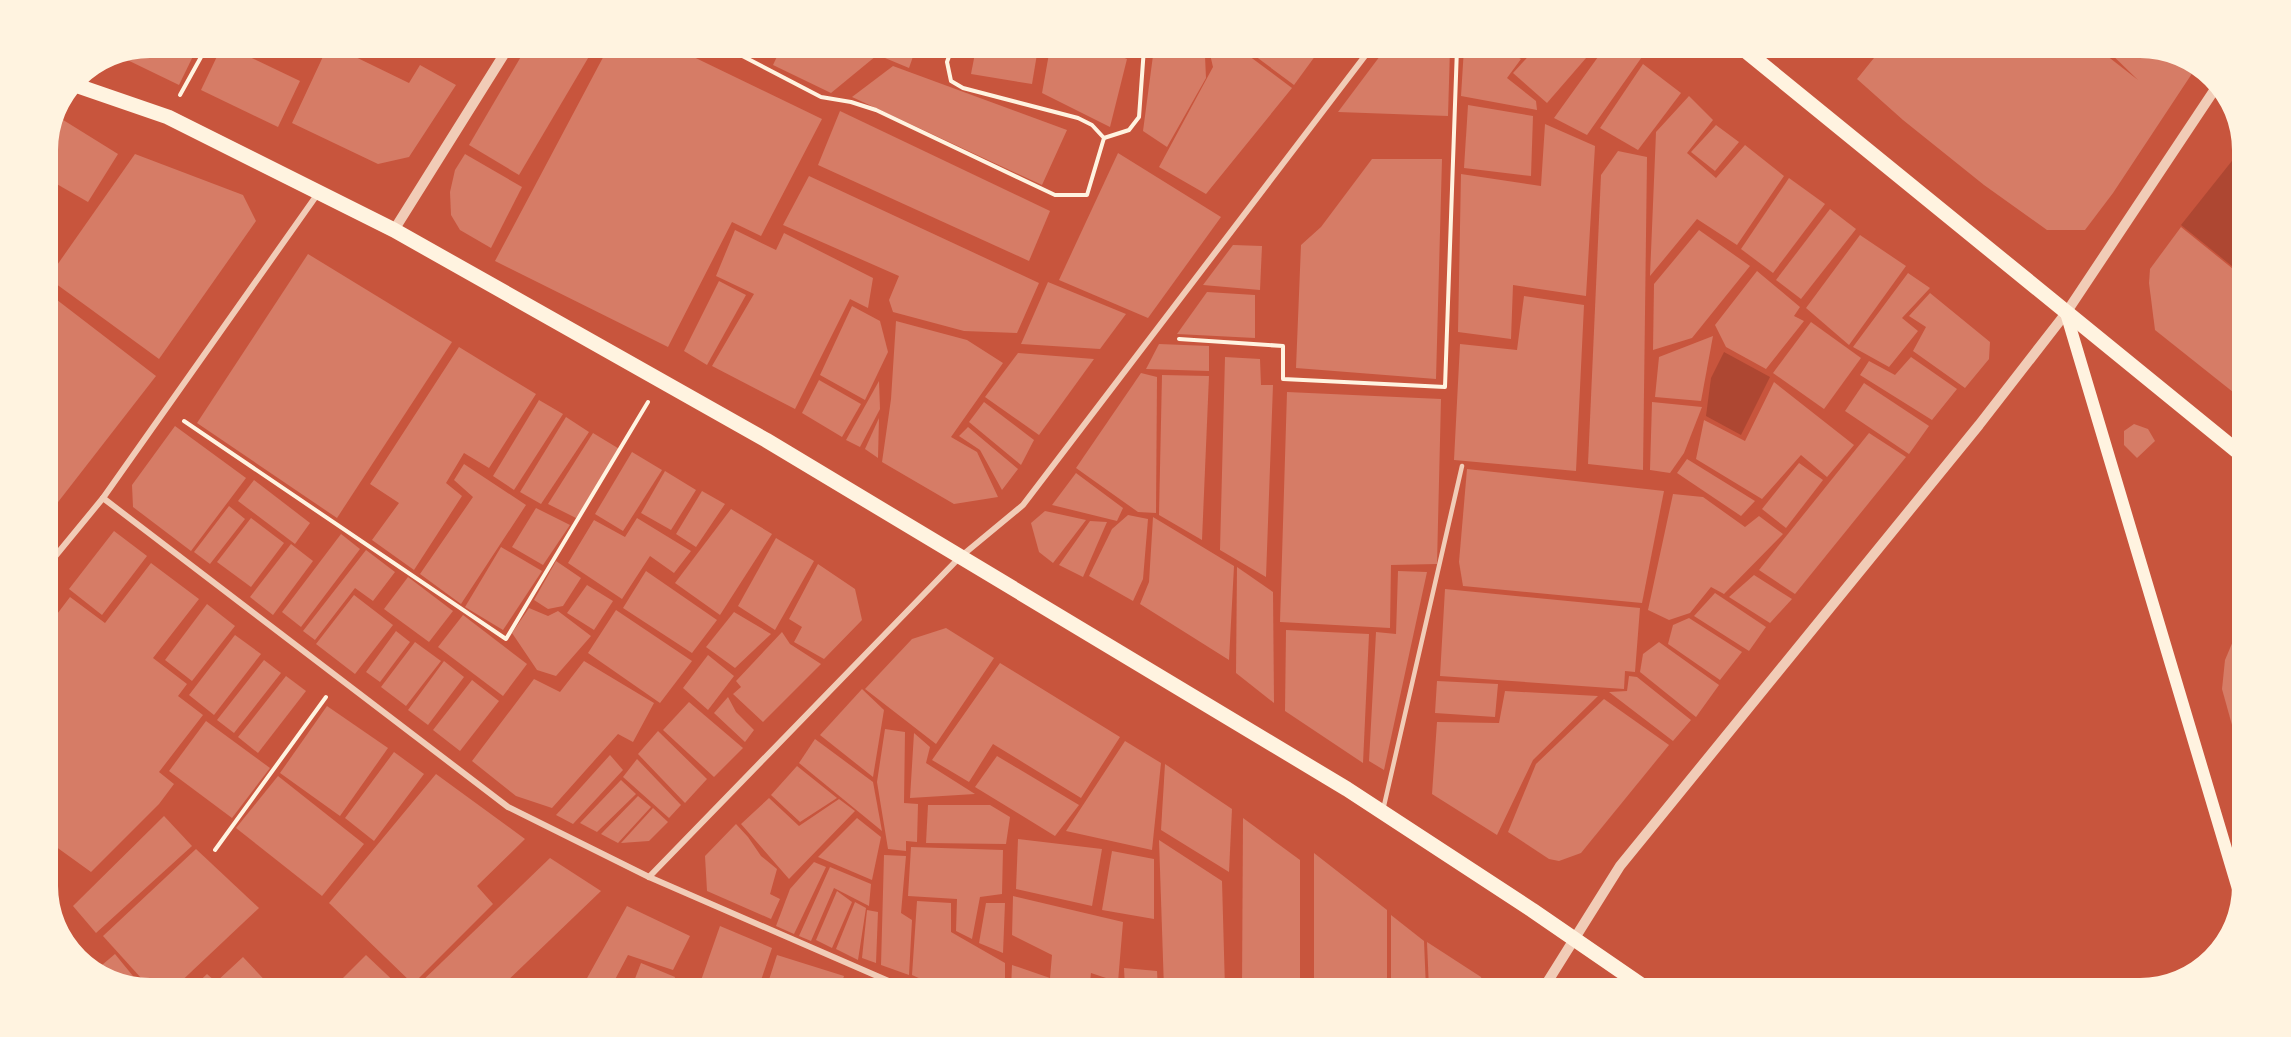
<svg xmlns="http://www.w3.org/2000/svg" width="2291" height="1037" font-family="'IBM Plex Sans',sans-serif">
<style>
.green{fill:#ae4732}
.building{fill:#d67c66}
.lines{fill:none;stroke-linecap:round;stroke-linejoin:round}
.path{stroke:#fff3e0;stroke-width:4}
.service{stroke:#f1ccb7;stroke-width:4.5}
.minor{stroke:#f1ccb7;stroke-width:6}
.tertiary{stroke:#f1ccb7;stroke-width:10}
.secondary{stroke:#fff3e0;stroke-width:12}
.primary{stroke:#fff3e0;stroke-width:15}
</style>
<rect width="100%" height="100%" fill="#c8553d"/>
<!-- green -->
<g class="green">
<polygon points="2243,147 2243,275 2181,225"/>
<polygon points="1724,352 1770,377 1741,435 1706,416 1711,378"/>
</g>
<!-- building -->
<g class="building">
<polygon points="151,48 197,48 179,85 117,55"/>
<polygon points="221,48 231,48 300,81 278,127 201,90"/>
<polygon points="259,48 284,48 280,57"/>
<polygon points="327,48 337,48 409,83 420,65 456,85 409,157 378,164 292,123"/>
<polygon points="526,48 594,48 519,175 469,145"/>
<polygon points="608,48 675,48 822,119 761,236 732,222 668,347 495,261"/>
<polygon points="781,48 855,48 876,56 831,93 773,65"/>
<polygon points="861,48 916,48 909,68"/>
<polygon points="976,48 1038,48 1032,84 971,74"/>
<polygon points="1050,48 1100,48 1127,59 1110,127 1042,93"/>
<polygon points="1154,48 1209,48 1205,56 1206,78 1167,147 1143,131"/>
<polygon points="1210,48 1242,48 1241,50 1292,88 1206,194 1159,167 1213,67 1209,50"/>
<polygon points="1248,48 1321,48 1294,85 1247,50"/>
<polygon points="1386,48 1450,48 1448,116 1338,112"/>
<polygon points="1464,48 1501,48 1521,59 1507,78 1536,101 1537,110 1461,96"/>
<polygon points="1536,48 1590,48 1593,50 1547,103 1513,73"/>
<polygon points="1600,48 1637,48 1644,54 1587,135 1554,118 1603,50"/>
<polygon points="1882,48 2097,48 2138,80 2105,48 2140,48 2176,55 2195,69 2113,193 2085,230 2047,230 1984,185 1903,120 1857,79"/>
<polygon points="1643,64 1681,93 1638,150 1600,128"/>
<polygon points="893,66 1067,130 1042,185 852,97"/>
<polygon points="1689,96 1713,120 1687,153 1716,178 1745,145 1784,176 1737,245 1697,219 1650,276 1656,132"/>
<polygon points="1468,105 1533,116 1531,176 1464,168"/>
<polygon points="840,111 1050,211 1029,261 818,165"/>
<polygon points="60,118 118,154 88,202 48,179 48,144"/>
<polygon points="1545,124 1595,146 1586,296 1513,285 1511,339 1458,332 1461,174 1541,186"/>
<polygon points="1716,125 1739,142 1715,171 1691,152"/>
<polygon points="1618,151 1647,157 1643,470 1588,464 1601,175"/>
<polygon points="1118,153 1221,217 1148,318 1059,280"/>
<polygon points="135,154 243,195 256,221 159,359 48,278"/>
<polygon points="465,154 522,187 491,248 460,230 451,215 450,192 455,170"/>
<polygon points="1372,159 1442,159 1436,379 1296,368 1301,245 1321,227"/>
<polygon points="809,176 1039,283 1017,333 964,331 893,312 889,300 899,276 783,225"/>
<polygon points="1789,178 1825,204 1773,273 1741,249"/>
<polygon points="1830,209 1856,229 1801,299 1776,280"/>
<polygon points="2181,227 2243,277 2243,400 2155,330 2149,283 2150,269"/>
<polygon points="735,230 776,250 784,233 873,278 868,308 850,299 795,409 712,366 754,294 716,276"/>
<polygon points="1699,230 1750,266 1692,338 1653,350 1654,284"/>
<polygon points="1860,235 1906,266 1849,345 1806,308"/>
<polygon points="1233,245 1262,246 1260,290 1203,285"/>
<polygon points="308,254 452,342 337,518 197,423"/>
<polygon points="1757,271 1800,307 1794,316 1804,321 1766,369 1726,347 1715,325"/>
<polygon points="1908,273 1930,288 1902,318 1918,331 1889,367 1853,347"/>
<polygon points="719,281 746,295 707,365 684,351"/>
<polygon points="1048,282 1126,314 1100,349 1021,344"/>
<polygon points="1207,292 1255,295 1255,338 1177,334"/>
<polygon points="48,293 156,376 48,515"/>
<polygon points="1930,293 1990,342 1989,359 1965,388 1913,351 1926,327 1909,316"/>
<polygon points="1524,296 1584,305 1576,471 1454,460 1460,344 1517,350"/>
<polygon points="852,306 880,321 888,352 865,400 820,375"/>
<polygon points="896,321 967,340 1003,363 951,437 977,452 998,497 954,504 882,462 891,399"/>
<polygon points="1811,322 1861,358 1824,409 1773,373"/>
<polygon points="1713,336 1701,401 1655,397 1659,357"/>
<polygon points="1159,344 1209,346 1209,371 1146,369"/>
<polygon points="459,347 536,394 489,468 464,453 446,483 462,496 414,570 372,540 399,503 370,484"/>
<polygon points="1018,353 1094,359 1039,435 985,397"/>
<polygon points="1225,357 1260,359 1261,385 1273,385 1266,577 1220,550"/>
<polygon points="1911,357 1957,389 1932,420 1860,375 1869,361 1895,375"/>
<polygon points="1141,373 1157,377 1156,513 1138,512 1076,468"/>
<polygon points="1162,375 1209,376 1202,540 1159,515"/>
<polygon points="819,380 861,404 842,437 802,413"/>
<polygon points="879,381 880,409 860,447 846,440"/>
<polygon points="1774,382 1854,445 1827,477 1801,455 1762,499 1696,459 1704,420 1745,441"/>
<polygon points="1864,383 1929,426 1909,454 1845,411"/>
<polygon points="1287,392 1441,399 1437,564 1391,565 1390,628 1280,622"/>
<polygon points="539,400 563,414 514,490 493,476"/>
<polygon points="984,402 1034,440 1021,465 969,422"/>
<polygon points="1652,402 1702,407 1684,453 1670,473 1650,470"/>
<polygon points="566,417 589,432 541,504 520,492"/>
<polygon points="879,418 878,458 865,449"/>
<polygon points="2134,424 2148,429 2155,441 2137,458 2124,445 2124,431"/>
<polygon points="175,426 246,478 191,551 133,507 132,485"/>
<polygon points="968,427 1018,469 1002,490 980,450 959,436"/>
<polygon points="593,433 621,450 576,518 548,504"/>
<polygon points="1869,433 1906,457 1795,594 1759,570"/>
<polygon points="632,452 662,470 623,531 595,514"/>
<polygon points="1687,459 1755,501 1741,516 1677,473"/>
<polygon points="1799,463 1823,480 1786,528 1762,509"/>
<polygon points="464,464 526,505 461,604 420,574 473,497 454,480"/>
<polygon points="1467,469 1664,491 1642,603 1463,586 1459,562"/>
<polygon points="665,471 696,490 671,530 641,513"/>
<polygon points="1076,473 1123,508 1117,521 1052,505"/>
<polygon points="254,480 310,523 295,544 238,501"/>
<polygon points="702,491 725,504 696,547 676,534"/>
<polygon points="1673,494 1703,497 1745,527 1759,516 1783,534 1724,594 1711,587 1690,613 1669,620 1648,610"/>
<polygon points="229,506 245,519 210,564 194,552"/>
<polygon points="536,508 570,525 543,565 512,547"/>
<polygon points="731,509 772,534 720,615 675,583"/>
<polygon points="1045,511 1086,520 1053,563 1039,552 1031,523"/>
<polygon points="1128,515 1148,519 1143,579 1133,601 1089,576 1112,529"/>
<polygon points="1153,517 1234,566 1229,660 1140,604 1149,582"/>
<polygon points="251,518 284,543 251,587 217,562"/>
<polygon points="637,518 691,551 674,573 650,556 622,599 568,563 594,520 625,537"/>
<polygon points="1090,521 1107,522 1083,577 1059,565"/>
<polygon points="114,531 147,556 102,615 69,589"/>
<polygon points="341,534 360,549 301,627 282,612"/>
<polygon points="776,538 814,561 775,630 738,606"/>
<polygon points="291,544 313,561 273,615 250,597"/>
<polygon points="501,547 542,571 503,630 465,607"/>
<polygon points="366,550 395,572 373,601 355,588 315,640 303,631"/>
<polygon points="556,561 581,578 563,606 548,609 534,600"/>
<polygon points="151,563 199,599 153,658 187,684 178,696 203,715 159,772 174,784 159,804 91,872 48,841 48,626 70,597 105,623"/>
<polygon points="818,564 855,589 862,620 824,659 794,642 802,627 789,619"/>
<polygon points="1237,567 1273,592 1274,703 1236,673"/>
<polygon points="646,571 717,620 692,653 623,608"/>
<polygon points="1398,571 1427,572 1384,770 1369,761 1376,632 1396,634"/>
<polygon points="1754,575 1792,599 1770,623 1729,597"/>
<polygon points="408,577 453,611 429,642 384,609"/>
<polygon points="587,585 613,601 594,630 567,613"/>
<polygon points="1445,589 1640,608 1635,672 1625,671 1624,689 1440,676"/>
<polygon points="1715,593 1766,627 1749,651 1694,616"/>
<polygon points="354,595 393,625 355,674 316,644"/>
<polygon points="207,604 235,626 192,681 165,660"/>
<polygon points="529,608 548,616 558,611 591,636 556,676 537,670 512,633"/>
<polygon points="616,610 692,661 660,703 588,653"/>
<polygon points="734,612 771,634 735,668 706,647"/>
<polygon points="463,615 527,664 503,696 438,647"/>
<polygon points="1689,618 1742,652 1720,680 1668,644 1673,625"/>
<polygon points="2243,627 2243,761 2242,761 2222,689 2225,660 2236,634"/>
<polygon points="946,628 994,658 936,744 865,689 912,639"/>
<polygon points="1286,630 1369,634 1363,763 1285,711"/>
<polygon points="396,631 410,642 380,682 366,672"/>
<polygon points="782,632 790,644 821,664 763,722 733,694 741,687 736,681"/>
<polygon points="235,635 261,654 214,715 189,695"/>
<polygon points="415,642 441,661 406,706 381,687"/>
<polygon points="1659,642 1719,685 1696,717 1640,672 1643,654"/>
<polygon points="708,655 734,676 708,710 683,688"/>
<polygon points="264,660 281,673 234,733 217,720"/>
<polygon points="444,661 464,677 428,725 408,710"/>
<polygon points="584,661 654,703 633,742 618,734 552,808 516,796 472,761 534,679 560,692"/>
<polygon points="1000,663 1120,737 1081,798 993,744 969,782 932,760"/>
<polygon points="286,676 306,691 258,753 238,737"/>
<polygon points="1629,676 1637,677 1691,720 1673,741 1609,692 1627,691"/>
<polygon points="472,680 499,701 460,751 433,730"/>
<polygon points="1437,681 1498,684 1495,717 1435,713"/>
<polygon points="862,689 884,710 873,777 820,735"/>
<polygon points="1505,691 1598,696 1533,760 1497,835 1432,794 1437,722 1499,723"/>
<polygon points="728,697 736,712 754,730 745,742 714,713"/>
<polygon points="1604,699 1669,745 1581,853 1559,861 1549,859 1508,832 1536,764"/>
<polygon points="689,702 743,748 714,777 663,730"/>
<polygon points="327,706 388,748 340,816 280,773"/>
<polygon points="206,721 270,768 232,818 169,771"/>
<polygon points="885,729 905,732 904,803 918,804 917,842 906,841 906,851 888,849 877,782"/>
<polygon points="658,731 707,779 685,803 638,754"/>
<polygon points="914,733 930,747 926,763 975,794 910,798"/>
<polygon points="815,739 873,782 882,831 799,763"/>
<polygon points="1125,741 1161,763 1152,850 1066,831"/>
<polygon points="394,752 424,774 374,841 345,818"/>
<polygon points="610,755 623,770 573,824 556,815"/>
<polygon points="997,756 1079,805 1055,836 975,787"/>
<polygon points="637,759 681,805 669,818 623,777"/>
<polygon points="1165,764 1232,809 1229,872 1161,830"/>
<polygon points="797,766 837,798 800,822 771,795"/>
<polygon points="436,774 525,839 477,886 493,904 413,984 329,903"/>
<polygon points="278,776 364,844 322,896 236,828"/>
<polygon points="621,780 636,794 597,832 580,823"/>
<polygon points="638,796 651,807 618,843 601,834"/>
<polygon points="769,798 799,826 839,799 855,811 789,879 741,824"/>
<polygon points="928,805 990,805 1010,817 1006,844 926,843"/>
<polygon points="653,808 668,822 649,841 621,843"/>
<polygon points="164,816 192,846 96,933 73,906"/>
<polygon points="857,818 881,837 872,880 818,857"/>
<polygon points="1243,818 1300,860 1300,989 1242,989"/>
<polygon points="736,824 748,837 761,856 777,869 770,894 780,899 771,919 707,891 705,856"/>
<polygon points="1018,839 1102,849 1092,906 1016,889"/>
<polygon points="1159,840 1222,881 1225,989 1164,989"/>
<polygon points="911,847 1003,850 1002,894 980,897 972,939 956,931 957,899 908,896"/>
<polygon points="196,849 259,908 173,989 151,989 103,936"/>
<polygon points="1112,851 1154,859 1154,919 1102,910"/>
<polygon points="1314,853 1387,910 1387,989 1314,989"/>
<polygon points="884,855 906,856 901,913 912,920 909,975 881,965"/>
<polygon points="550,858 601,891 499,989 418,989 416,987"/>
<polygon points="814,862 826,867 794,934 776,926 790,889"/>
<polygon points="830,867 871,884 869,906 834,888 811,941 799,936"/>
<polygon points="837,891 852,902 832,948 816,940"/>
<polygon points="1013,896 1123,922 1118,982 1091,973 1090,982 1101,986 1099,989 1011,989 1012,965 1050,978 1052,955 1012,935"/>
<polygon points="917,901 951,903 951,932 1005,963 1005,989 943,989 912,975"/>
<polygon points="855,902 866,908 858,960 836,949"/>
<polygon points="986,903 1005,903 1003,953 979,943"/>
<polygon points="627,906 690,936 673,970 628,955 610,989 581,989"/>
<polygon points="867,910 878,912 876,963 862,958"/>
<polygon points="1391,915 1424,941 1426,989 1391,989"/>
<polygon points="720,926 772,948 758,989 698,989"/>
<polygon points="1427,942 1481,977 1484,989 1429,989"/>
<polygon points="115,954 137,981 132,985 111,981 96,970"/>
<polygon points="366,955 402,989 332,989"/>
<polygon points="777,955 844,976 840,989 766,989"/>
<polygon points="243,957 273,989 191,989 207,974 216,982"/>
<polygon points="641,963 675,977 671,989 631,989"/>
<polygon points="1124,968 1157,971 1158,989 1125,989"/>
</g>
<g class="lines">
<!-- path -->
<g class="path">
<polyline points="727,48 821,97 851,102 876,110 1055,195 1087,195 1104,138 1092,125 1078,118 963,88 951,81 947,62 952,48"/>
<polyline points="180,95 206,48"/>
<polyline points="1104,138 1129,130 1139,117 1144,48"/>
<polyline points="1179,339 1283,346 1283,379 1445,387 1457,48"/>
<polyline points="184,421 506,639 648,402"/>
<polyline points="215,850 326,697"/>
</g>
<!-- service -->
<polyline class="service" points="1383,810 1462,466"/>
<!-- minor -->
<g class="minor">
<polyline points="103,498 508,807 649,877 907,989"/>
<polyline points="48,565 103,498 319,192"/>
<polyline points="649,877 959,558 1023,505 1371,48"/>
</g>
<!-- tertiary -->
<g class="tertiary">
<polyline points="394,230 508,48"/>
<polyline points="1543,989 1620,866 1979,425 2066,313 2217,86"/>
</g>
<!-- secondary -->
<polyline class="secondary" points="2066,313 2241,899"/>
<!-- primary -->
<g class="primary">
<polyline points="1742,48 2243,456"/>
<polyline points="75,85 168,117 394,230 766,440 1347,789 1532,910 1647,989"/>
</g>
</g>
<!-- crop -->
<path d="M0 0H2291V1037H0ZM150 58H2140A92 92 0 0 1 2232 150V886A92 92 0 0 1 2140 978H150A92 92 0 0 1 58 886V150A92 92 0 0 1 150 58Z" fill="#fff3e0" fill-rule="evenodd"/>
</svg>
